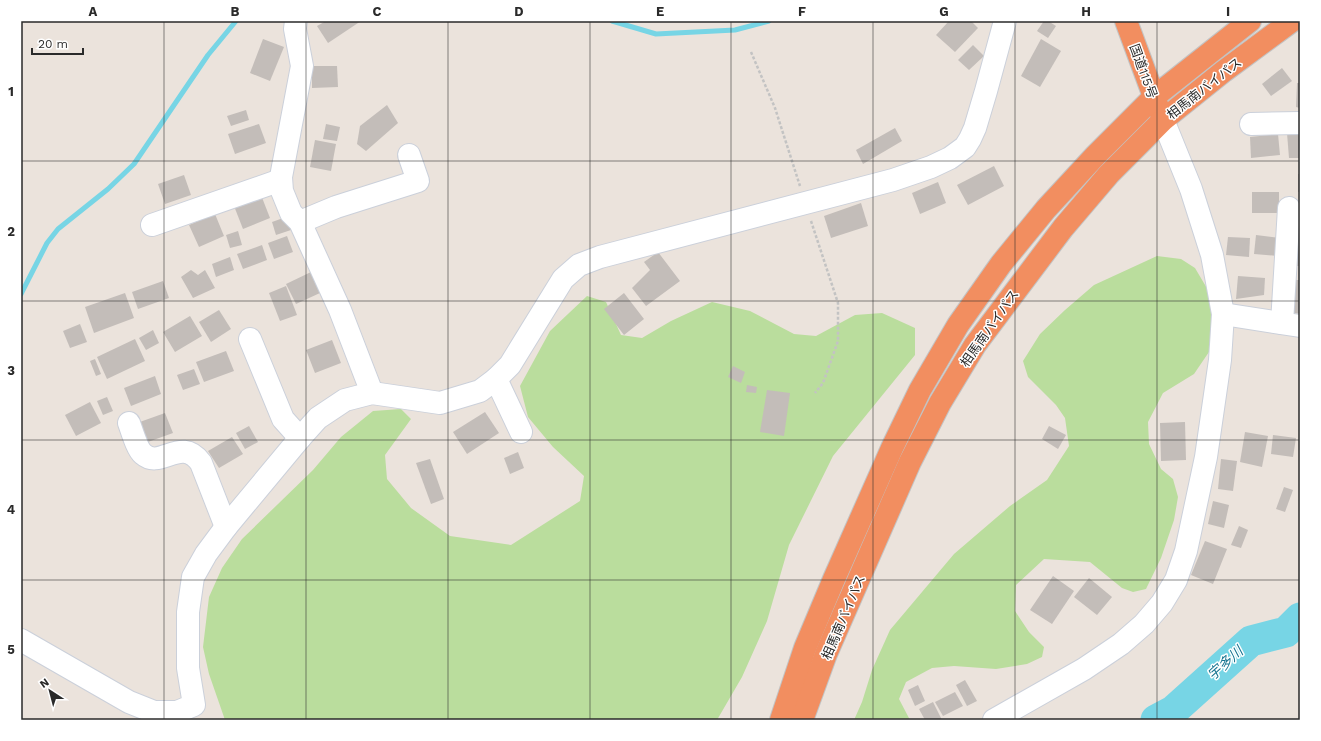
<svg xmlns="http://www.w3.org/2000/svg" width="1321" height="741" font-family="'Work Sans','Noto Sans JP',sans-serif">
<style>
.green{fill:#badd9d}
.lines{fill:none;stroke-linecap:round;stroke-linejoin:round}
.stream{stroke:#77d5e5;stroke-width:5}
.river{stroke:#77d5e5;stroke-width:31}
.building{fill:#c3bdb9}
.minor-casing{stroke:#cbd0da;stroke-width:24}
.highway-casing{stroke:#c3c3c3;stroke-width:24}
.path{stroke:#c3c3c3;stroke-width:2.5;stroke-dasharray:3 2;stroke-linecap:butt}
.minor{stroke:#fff;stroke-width:22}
.highway{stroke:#f28e60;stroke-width:22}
.grid{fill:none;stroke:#2a2a2a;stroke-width:1;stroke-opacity:0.55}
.labels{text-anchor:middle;stroke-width:3;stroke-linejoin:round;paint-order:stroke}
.street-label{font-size:13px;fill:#2a2a2a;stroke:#fff}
.water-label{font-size:14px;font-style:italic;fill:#177490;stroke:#fff}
.neatline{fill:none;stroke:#2a2a2a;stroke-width:1.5}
.grid-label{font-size:13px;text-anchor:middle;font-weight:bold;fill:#2a2a2a}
</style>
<rect width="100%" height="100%" fill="#ebe3dc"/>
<!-- green -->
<g class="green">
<polygon points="1157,256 1181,259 1195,268 1208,290 1213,327 1211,349 1194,374 1163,393 1148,422 1149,444 1161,469 1173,479 1178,497 1174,520 1161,558 1146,589 1133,592 1122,588 1090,562 1044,559 1016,585 1015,611 1029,632 1044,647 1042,657 1027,664 996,669 954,666 932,668 906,682 899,699 910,720 854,720 862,702 872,670 890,630 954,554 1010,506 1047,480 1069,446 1065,418 1056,405 1028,377 1023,361 1040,334 1065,310 1094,285"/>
<polygon points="587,296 606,302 621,335 642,338 671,321 712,302 750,311 794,334 816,336 855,315 882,313 915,328 915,355 833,456 789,545 767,621 742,677 717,720 225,720 209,674 203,647 209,597 222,568 242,539 313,470 341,437 373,411 401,409 411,419 385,455 387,479 411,508 450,536 511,545 580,501 584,476 553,447 528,417 520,386 550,331"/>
</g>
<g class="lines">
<!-- stream -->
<g class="stream">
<polyline points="612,21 656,34 735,30 769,21"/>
<polyline points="21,294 47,243 58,229 108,189 134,164 208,55 236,21"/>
</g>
<!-- river -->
<polyline class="river" points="1156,720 1173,711 1251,641 1286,632 1300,618"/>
</g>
<!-- building -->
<g class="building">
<polygon points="326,21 361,21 328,43 317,26"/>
<polygon points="949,21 971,21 978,28 955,52 936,35"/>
<polygon points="1044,21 1048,21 1056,26 1048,38 1037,31"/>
<polygon points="263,39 284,47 270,81 250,73"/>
<polygon points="1041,39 1061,51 1040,87 1021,76"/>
<polygon points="973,45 984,56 969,70 958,60"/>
<polygon points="312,66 337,66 338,87 312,88"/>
<polygon points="1282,68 1292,81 1271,96 1262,84"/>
<polygon points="1297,83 1300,83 1300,108 1296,107"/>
<polygon points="387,105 398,123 366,151 357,144 360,126"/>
<polygon points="246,110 249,120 231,126 227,116"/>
<polygon points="259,124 266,143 235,154 228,134"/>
<polygon points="326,124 340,127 337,141 323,139"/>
<polygon points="895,128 902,141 863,164 856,150"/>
<polygon points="1300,132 1300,158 1289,158 1287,133"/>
<polygon points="1278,134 1280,155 1251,158 1250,137"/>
<polygon points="315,140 336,144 331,171 310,167"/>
<polygon points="994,166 1004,186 968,205 957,185"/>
<rect x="1298" y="174" width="2" height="18"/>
<polygon points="184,175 191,195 165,204 158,184"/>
<polygon points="938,182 946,203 920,214 912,193"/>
<rect x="1252" y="192" width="27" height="21"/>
<polygon points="261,195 270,218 243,229 234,206"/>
<polygon points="861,203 868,226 831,238 824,216"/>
<polygon points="215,214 224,236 199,247 189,225"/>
<polygon points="286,217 291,230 276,235 272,222"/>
<polygon points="238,231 242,245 230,248 226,235"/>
<polygon points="1256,235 1280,238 1278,256 1254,254"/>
<polygon points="287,236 293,252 274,259 268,243"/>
<polygon points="1228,237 1250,238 1249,257 1226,255"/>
<polygon points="262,245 267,260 243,269 237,254"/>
<polygon points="1296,245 1300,246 1300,266 1294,266"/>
<polygon points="658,252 680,281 646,306 632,288 650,270 644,262"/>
<polygon points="230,257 234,270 216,277 212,264"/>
<polygon points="191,270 198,275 205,270 215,288 193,298 181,277"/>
<polygon points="311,272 320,293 296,304 286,284"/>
<polygon points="1238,276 1265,278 1264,295 1236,299"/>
<polygon points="1294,280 1300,280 1300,314 1290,312"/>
<polygon points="163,281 169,298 138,309 132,292"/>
<polygon points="286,286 297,315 280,321 269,293"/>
<polygon points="125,293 134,318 94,333 85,307"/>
<polygon points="624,293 644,319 624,335 604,309"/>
<polygon points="219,310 231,329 211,342 199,322"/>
<polygon points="190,316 202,336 175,352 163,332"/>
<polygon points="80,324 87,342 70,348 63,331"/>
<polygon points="153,330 159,343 146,350 139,338"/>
<polygon points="135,339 145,361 107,379 97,357"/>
<polygon points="332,340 341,363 315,373 306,350"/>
<polygon points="226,351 234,371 204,382 196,362"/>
<polygon points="95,359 101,374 96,376 90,361"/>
<polygon points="733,366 745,372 741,383 728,377"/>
<polygon points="194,369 200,384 183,390 177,375"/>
<polygon points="155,376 161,394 131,406 124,388"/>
<polygon points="747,385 757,387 756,393 746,392"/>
<polygon points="767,390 790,393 784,436 760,432"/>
<polygon points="107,397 113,411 103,415 97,401"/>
<polygon points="90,402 101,423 76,436 65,415"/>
<polygon points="485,412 499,433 467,454 453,432"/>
<polygon points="165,413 173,433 145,443 137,423"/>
<polygon points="1185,422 1186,460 1161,461 1160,423"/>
<polygon points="249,426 258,442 245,449 236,433"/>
<polygon points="1049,426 1066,435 1058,449 1042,439"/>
<polygon points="1245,432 1268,436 1262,467 1240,462"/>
<polygon points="1273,435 1296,438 1293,457 1271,454"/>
<polygon points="232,437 243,454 219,468 208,451"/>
<polygon points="518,452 524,468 510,474 504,458"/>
<polygon points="430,459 444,499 431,504 416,463"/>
<polygon points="1221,459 1237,461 1233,491 1218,489"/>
<polygon points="1284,487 1293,490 1285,512 1276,509"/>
<polygon points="1213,501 1229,505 1224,528 1208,524"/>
<polygon points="1239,526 1248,530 1241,548 1231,545"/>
<polygon points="1205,541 1227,549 1213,584 1191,575"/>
<polygon points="1053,576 1074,591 1052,624 1030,610"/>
<polygon points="1089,578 1112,597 1097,615 1074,597"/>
<polygon points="965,680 977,701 967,706 956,685"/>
<polygon points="918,685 925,701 915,706 908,690"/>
<polygon points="955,692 963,706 943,716 935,702"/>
<polygon points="933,702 942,720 925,720 919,709"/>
</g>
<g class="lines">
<!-- minor casing -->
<g class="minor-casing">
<g id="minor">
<polyline points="296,21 295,29 302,66 281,177 282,191 291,213 300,222 340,310 372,393"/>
<polyline points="1251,124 1300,123"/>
<polyline points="300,222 336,207 418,181 409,155"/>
<polyline points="152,225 281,180"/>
<polyline points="1223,314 1300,326"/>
<polyline points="1282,323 1289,208"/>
<polyline points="250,339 283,419 300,438"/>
<polyline points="496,379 521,432"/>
<path d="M129 423C132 431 137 449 143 454 161 470 181 435 201 463L226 527"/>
<polyline points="21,640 129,702 154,712 177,712 194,705 188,668 188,612 193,577 206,554 226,527 300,438 318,418 345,400 372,393 440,403 480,391 496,379 510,365 563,279 579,265 600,257 893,180 931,167 950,158 965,147 970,139 975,128 986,91 1005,21"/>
<polyline points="994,720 1084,669 1121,644 1144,624 1162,603 1176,580 1186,551 1206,457 1220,360 1223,314 1212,255 1191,189 1163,120"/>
</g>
</g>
<!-- highway casing -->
<g class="highway-casing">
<g id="highway">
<polyline points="1126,21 1159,110"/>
<polyline points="781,720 805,648 834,579 892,448 920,390 958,325 1001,264 1046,209 1096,155 1154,97 1250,21"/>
<polyline points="802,720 826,654 910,462 940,403 975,345 1063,228 1109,174 1163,120 1224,71 1292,21"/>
</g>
</g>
<!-- path -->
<g class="path">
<polyline points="751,52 775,108 800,186"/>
<polyline points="811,221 838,303 838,341 823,383 815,393"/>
</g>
<!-- minor -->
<use href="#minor" class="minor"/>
<!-- highway -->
<use href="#highway" class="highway"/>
</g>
<!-- grid -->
<path class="grid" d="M164 21V720M306 21V720M448 21V720M590 21V720M731 21V720M873 21V720M1015 21V720M1157 21V720M21 161H1300M21 301H1300M21 440H1300M21 580H1300"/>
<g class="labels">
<!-- street labels -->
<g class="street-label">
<text transform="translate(1144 71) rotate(70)" y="5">国道115号</text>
<text transform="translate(1204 88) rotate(-38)" y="5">相馬南バイパス</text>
<text transform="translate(989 328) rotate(-55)" y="5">相馬南バイパス</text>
<text transform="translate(843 617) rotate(-67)" y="5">相馬南バイパス</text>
</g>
<!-- water labels -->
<g class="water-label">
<text transform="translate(1225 663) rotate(-42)" y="5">宇多川</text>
</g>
</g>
<!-- border -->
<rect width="1321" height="741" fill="none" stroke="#ffffff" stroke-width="44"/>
<!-- north arrow -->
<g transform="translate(50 691) rotate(324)" stroke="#ffffff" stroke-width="3" paint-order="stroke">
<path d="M0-3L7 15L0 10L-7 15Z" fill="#2a2a2a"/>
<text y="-6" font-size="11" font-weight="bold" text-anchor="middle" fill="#2a2a2a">N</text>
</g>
<!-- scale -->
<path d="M32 48v6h51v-6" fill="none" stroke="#2a2a2a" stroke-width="2"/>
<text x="38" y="48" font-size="12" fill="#2a2a2a" stroke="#ffffff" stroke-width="3" paint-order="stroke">20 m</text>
<rect x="22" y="22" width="1277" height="697" class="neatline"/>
<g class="grid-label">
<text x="93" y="16">A</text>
<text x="235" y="16">B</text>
<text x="377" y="16">C</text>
<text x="519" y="16">D</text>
<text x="660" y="16">E</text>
<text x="802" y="16">F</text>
<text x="944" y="16">G</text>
<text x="1086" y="16">H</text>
<text x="1228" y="16">I</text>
<text x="11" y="96">1</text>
<text x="11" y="236">2</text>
<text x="11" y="375">3</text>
<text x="11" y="514">4</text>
<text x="11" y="654">5</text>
</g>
</svg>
